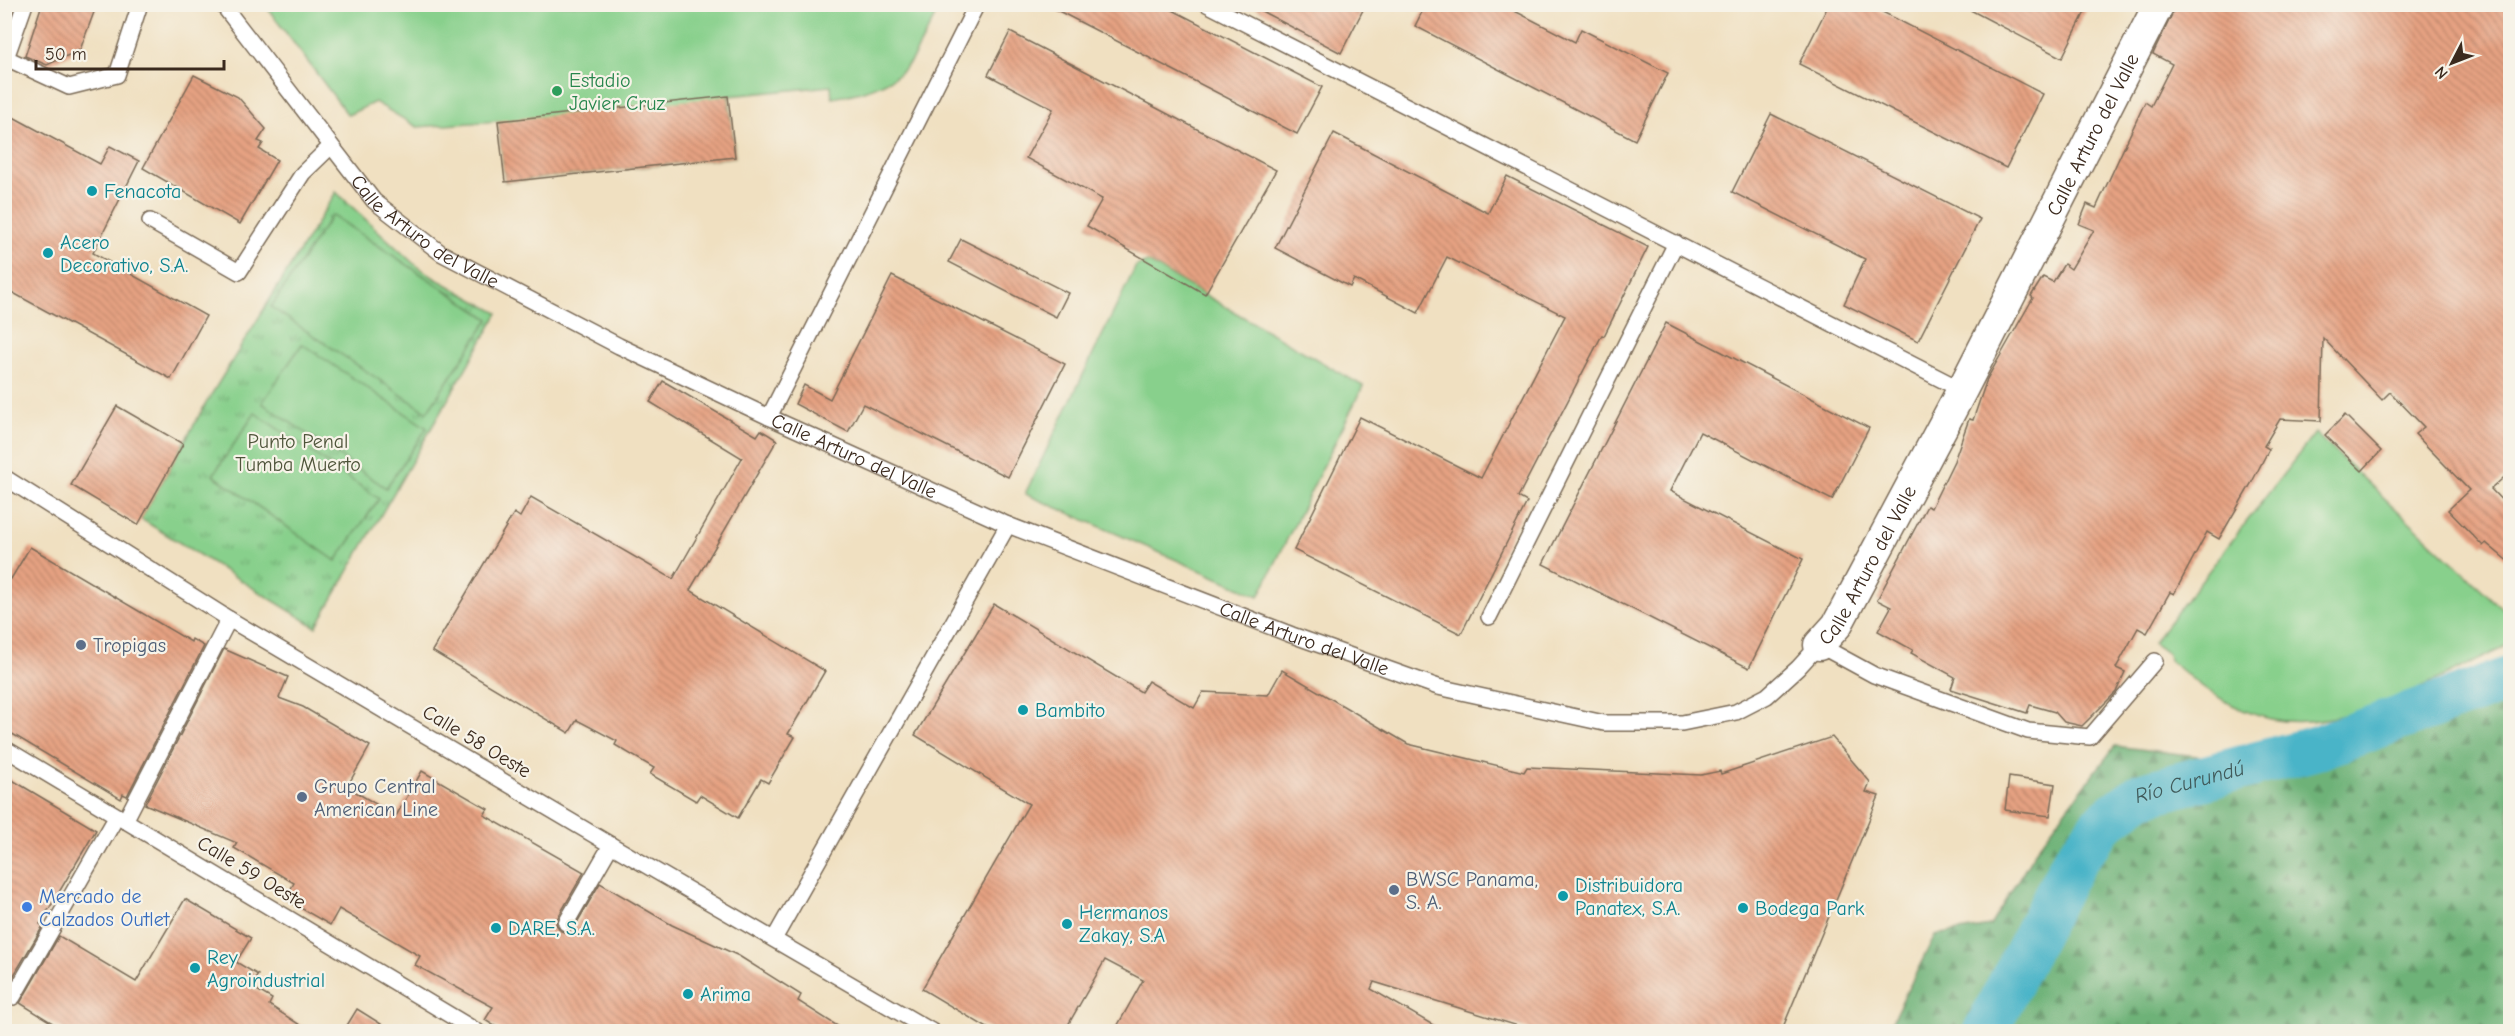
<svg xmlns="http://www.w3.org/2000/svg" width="2515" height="1036" font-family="'Comic Neue',sans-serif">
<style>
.forest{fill:url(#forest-firs);stroke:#546e4b;stroke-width:1.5}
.park{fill:url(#park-tufts);stroke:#627d55;stroke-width:1.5}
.pitch{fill:#88d08c;stroke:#627d55;stroke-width:1.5}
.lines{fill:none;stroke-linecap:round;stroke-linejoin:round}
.river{stroke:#4ab4c8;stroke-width:45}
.building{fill:url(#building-back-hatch)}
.service-casing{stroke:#7a6a57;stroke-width:18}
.minor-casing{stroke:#7a6a57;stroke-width:33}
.service{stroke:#fff;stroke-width:15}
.minor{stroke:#fff;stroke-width:30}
.leisure-dot{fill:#2e9e5b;stroke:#f7f3e8;stroke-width:2}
.culture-dot{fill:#0f9aa8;stroke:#f7f3e8;stroke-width:2}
.service-dot{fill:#5c6f8a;stroke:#f7f3e8;stroke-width:2}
.shop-dot{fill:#3f7fe0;stroke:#f7f3e8;stroke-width:2}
.labels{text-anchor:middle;stroke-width:4.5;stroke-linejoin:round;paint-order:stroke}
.leisure-label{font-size:20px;fill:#27864d;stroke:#f7f3e8;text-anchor:start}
.street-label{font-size:20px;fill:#3b2a1e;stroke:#f7f3e8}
.culture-label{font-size:20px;fill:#0d838f;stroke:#f7f3e8;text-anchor:start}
.park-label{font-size:20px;fill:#4e543a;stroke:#f7f3e8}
.service-label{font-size:20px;fill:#4e5e75;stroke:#f7f3e8;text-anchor:start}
.shop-label{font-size:20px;fill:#366cbe;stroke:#f7f3e8;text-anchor:start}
.water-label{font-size:21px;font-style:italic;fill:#405a5a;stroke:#f7f3e8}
</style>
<defs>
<pattern id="forest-firs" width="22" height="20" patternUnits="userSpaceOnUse" patternTransform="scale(1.5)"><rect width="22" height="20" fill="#6eb278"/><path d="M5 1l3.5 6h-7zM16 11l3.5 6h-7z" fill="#5c9162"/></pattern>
<pattern id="park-tufts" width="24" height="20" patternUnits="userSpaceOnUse" patternTransform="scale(1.5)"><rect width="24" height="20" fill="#88d08c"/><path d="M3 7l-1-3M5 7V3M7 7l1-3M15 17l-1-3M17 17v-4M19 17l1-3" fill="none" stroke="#70a972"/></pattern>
<pattern id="building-back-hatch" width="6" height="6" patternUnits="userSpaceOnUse" patternTransform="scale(1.5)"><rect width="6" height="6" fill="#e6a282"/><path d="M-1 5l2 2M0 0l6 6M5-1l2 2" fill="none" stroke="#bc846a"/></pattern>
</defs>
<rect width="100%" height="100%" fill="#f7f3e8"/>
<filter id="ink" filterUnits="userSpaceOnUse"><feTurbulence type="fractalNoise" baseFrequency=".0167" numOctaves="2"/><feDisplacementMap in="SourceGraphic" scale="12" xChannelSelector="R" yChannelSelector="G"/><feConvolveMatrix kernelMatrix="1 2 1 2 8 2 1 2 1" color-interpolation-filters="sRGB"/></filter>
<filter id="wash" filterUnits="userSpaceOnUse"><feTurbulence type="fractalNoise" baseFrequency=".008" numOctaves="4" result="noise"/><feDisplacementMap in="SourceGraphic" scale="24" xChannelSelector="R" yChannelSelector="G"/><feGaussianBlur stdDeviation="1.35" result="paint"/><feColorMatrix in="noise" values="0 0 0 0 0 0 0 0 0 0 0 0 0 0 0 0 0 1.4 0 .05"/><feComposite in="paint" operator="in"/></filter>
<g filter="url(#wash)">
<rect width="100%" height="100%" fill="#f0e0c1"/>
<!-- forest -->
<polygon class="forest" points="2510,667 2510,1031 1887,1031 1935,935 1990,926 2038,847 2115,746 2205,757 2330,729"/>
<!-- park -->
<polygon class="park" points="336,192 413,263 433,277 498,313 316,627 141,519 208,400"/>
<!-- pitch -->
<g class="pitch">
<path d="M265 5H941C931 23 922 44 910 62 894 85 858 94 832 98L831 86 729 96 735 157 505 182 498 121 417 127 375 102 348 115Z"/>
<polygon points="332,215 489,319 427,412 271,307"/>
<polygon points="1148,262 1363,386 1259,596 1025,494 1136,266"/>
<polygon points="302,344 427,428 386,488 262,403"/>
<polygon points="255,413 379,499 336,561 213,475"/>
<path d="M2315 433 2510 616V642L2499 650C2435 679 2342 734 2271 719 2232 711 2198 685 2169 660L2168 654 2153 643Z"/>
</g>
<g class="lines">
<!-- river -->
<path class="river" id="s1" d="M1985 1032 2072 864 2103 823 2141 795 2319 747 2510 679"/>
</g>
<g id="blocks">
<!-- building -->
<g class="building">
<polygon points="42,4 97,4 80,50 47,65 25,56"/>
<polygon points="1045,4 1161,4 1322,87 1297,134"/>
<polygon points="1248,4 1366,4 1341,53"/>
<polygon points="1426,4 1501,4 1575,42 1581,29 1668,73 1635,140 1415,26"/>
<polygon points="1829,4 1867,4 2043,94 2006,168 1799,64"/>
<polygon points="1959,4 2089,4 2062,58"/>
<polygon points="2177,4 2511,4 2511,471 2491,489 2511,510 2511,564 2486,543 2483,546 2448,510 2469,490 2415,434 2424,427 2390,392 2382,400 2323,338 2321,421 2280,419 2264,446 2269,449 2252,482 2219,539 2207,532 2174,594 2170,592 2147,633 2138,628 2116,668 2125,672 2116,692 2082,726 2064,722 2055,712 2030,705 2027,713 1951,689 1955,677 1911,653 1913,650 1878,631 1891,607 1877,600 1927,506 1931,508 1954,461 1969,419 1973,420 1987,379 2033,298 2031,296 2043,277 2053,282 2064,264 2071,269 2094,230 2079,224 2087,204 2096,208 2145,102 2151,106 2172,64 2153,54"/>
<polygon points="1010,32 1276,170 1205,294 1087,226 1102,199 1026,158 1053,109 988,75"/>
<polygon points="194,75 238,97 266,129 258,141 263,143 259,149 277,160 240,224 143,168"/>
<polygon points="728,96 735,157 505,182 498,121"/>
<polygon points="4,112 100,164 110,146 139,161 93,253 206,316 171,379 4,288"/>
<polygon points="1771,114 1980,219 1918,341 1844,304 1865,259 1732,192"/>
<polygon points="1334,133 1488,213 1507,176 1648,247 1604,336 1602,335 1518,497 1527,502 1461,634 1294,550 1360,417 1481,478 1565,316 1447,257 1418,313 1354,279 1350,287 1275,248"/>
<polygon points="961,239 1068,293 1056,317 949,262"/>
<polygon points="892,276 1065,364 1008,477 863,404 848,432 795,404 804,385 830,399"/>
<polygon points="1666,323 1869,428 1832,500 1700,432 1670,491 1803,559 1749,668 1543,564"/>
<polygon points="663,381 757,436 761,430 777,440 690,590 825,671 788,734 795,737 768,783 761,779 738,818 700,795 696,801 650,774 654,768 615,745 617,741 577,720 569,733 432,651 514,513 520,517 531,497 673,579 742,458 650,402"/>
<polygon points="117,406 183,444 138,525 71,485"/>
<polygon points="2345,415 2381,451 2362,471 2325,435"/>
<polygon points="30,547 191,642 192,639 204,646 127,796 123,794 121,799 4,729 4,575 11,579"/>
<polygon points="994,604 1141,692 1148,681 1194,708 1203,692 1268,695 1282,670 1408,744 1524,772 1527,767 1701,775 1720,771 1721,774 1832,737 1870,782 1866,792 1879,796 1781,1032 1538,1032 1374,982 1371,989 1445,1032 1114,1032 1143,980 1105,960 1064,1032 994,1032 922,989 1029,804 915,735"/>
<polygon points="224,649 288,677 279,698 303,707 370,746 347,787 396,816 422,771 488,809 484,815 584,872 557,919 556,924 561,931 567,933 574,928 600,883 672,925 739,956 801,995 798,1001 847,1032 504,1032 485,1020 493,1007 415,965 420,956 339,909 330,925 285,899 294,883 234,848 237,843 145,804"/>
<polygon points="4,775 96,830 40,924 43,926 4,992"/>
<polygon points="2009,777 2055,784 2050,816 2005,810"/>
<polygon points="185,899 251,938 236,962 258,975 250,986 272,999 269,1005 311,1032 67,1032 20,1003 59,936 136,982"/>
<polygon points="357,1009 394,1032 343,1032"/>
</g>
</g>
</g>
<g filter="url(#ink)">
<use href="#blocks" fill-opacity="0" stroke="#7a6a57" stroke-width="1.5"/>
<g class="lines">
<!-- service casing -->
<g class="service-casing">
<g id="service">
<path id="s2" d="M222 4 374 201 441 253 619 346 769 417 1008 525 1292 635 1438 687 1604 723H1682L1736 712 1767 696 1798 668 1819 645 1874 675 2028 731 2090 737 2155 661"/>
<polyline points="1207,4 1962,390"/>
<polyline points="4,57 69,87 117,75 140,4"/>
<polyline points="6,58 25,4"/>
<polyline points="150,221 239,272 303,173 331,146"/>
<polyline points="769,417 977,4"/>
<polyline points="4,477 229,619 611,845 933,1032"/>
<polyline points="1489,617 1676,243"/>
<polyline points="4,748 478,1032"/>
<polyline points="125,821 229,619"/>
<polyline points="566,923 611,845"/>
<polyline points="774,939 1008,525"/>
<polyline points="13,997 117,816"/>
</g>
</g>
<!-- minor casing -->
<g class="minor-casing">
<g id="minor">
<path id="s3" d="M1819 645 1837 625 1962 390 2159 4"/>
</g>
</g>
<!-- service -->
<use href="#service" class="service"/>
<!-- minor -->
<use href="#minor" class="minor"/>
</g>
</g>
<!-- markers -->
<circle class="leisure-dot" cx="557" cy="91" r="6"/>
<g class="culture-dot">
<circle cx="92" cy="191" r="6"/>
<circle cx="48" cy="253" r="6"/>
<circle cx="1023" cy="710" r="6"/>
<circle cx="1563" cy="896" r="6"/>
<circle cx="1743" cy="908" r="6"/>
<circle cx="1067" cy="924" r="6"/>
<circle cx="496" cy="928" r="6"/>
<circle cx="195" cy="968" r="6"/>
<circle cx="688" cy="994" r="6"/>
</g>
<g class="service-dot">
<circle cx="81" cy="645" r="6"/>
<circle cx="302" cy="797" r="6"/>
<circle cx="1394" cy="890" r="6"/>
</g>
<circle class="shop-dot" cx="27" cy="907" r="6"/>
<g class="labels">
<!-- leisure labels -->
<g class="leisure-label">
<text x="569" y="87">Estadio<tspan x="569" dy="23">Javier Cruz</tspan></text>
</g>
<!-- street labels -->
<g class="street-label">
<text dy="7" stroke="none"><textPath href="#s3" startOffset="580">Calle Arturo del Valle</textPath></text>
<text dy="7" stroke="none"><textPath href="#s2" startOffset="308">Calle Arturo del Valle</textPath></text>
<text dy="7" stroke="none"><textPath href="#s2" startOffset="794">Calle Arturo del Valle</textPath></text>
<text dy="7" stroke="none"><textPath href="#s3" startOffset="94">Calle Arturo del Valle</textPath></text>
<text dy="7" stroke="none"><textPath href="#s2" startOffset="1280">Calle Arturo del Valle</textPath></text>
<text transform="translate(477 741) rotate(31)" y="7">Calle 58 Oeste</text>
<text transform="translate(252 872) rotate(31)" y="7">Calle 59 Oeste</text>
</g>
<!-- culture labels -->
<g class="culture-label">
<text x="104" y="198">Fenacota</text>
<text x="60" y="249">Acero<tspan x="60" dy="23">Decorativo, S.A.</tspan></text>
<text x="1035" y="717">Bambito</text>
<text x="1575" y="892">Distribuidora<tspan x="1575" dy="23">Panatex, S.A.</tspan></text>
<text x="1755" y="915">Bodega Park</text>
<text x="1079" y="919">Hermanos<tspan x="1079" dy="23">Zakay, S.A</tspan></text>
<text x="508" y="935">DARE, S.A.</text>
<text x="207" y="964">Rey<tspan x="207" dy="23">Agroindustrial</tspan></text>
<text x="700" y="1001">Arima</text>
</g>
<!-- park labels -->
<g class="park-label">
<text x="298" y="448">Punto Penal<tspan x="298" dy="23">Tumba Muerto</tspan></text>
</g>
<!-- service labels -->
<g class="service-label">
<text x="93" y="652">Tropigas</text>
<text x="314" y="793">Grupo Central<tspan x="314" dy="23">American Line</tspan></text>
<text x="1406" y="886">BWSC Panama,<tspan x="1406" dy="23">S. A.</tspan></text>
</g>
<!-- shop labels -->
<g class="shop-label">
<text x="39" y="903">Mercado de<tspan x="39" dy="23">Calzados Outlet</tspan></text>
</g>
<!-- water labels -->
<g class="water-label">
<text dy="7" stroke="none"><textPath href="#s1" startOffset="338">Río Curundú</textPath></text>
</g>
</g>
<!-- margin -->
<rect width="2515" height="1036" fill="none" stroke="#f7f3e8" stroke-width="24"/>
<!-- north arrow -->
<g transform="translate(2452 63) rotate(228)" stroke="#f7f3e8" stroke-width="4.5" paint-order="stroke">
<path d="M0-4.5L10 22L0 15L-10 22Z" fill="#3b2a1e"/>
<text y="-9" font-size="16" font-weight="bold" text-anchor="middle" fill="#3b2a1e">N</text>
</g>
<!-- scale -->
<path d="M36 60v9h188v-9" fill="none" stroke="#3b2a1e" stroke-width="3"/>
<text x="45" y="60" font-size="18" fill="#3b2a1e" stroke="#f7f3e8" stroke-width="4.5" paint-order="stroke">50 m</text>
</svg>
